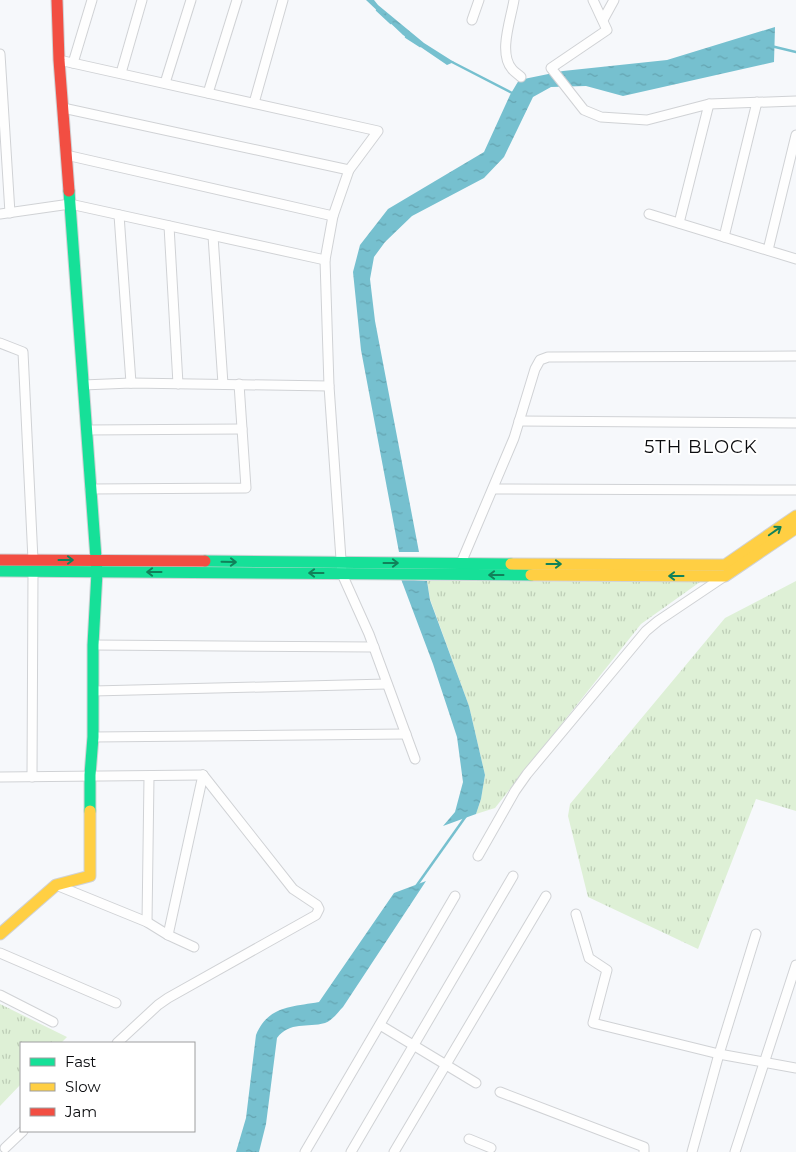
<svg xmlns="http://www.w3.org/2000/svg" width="796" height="1152" font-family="Montserrat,sans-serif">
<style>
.grass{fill:url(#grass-tufts)}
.water{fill:url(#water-ripples)}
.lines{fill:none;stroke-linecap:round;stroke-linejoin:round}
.stream{stroke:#76c0cf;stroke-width:2.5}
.street-casing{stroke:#d0d2d5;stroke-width:11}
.fast-casing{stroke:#d0d2d5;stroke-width:13}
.slow-casing{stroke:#d0d2d5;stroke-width:13}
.jam-casing{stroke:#d0d2d5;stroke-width:13}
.street{stroke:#fefefe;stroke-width:9}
.fast{stroke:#16e098;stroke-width:11}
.slow{stroke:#ffcf43;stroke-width:11}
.jam{stroke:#f24e42;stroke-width:11}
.oneway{stroke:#11815a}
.labels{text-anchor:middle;stroke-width:4;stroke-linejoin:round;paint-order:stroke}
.quarter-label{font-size:18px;letter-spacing:1px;fill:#0b0c0f;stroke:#fff}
</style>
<defs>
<pattern id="grass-tufts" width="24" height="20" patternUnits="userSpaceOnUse" patternTransform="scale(1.25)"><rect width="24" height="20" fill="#def0d6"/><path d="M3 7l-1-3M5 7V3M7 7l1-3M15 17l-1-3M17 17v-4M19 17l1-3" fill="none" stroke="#bdcdb6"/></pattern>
<pattern id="water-ripples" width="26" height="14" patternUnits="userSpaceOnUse" patternTransform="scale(1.25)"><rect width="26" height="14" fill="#76c0cf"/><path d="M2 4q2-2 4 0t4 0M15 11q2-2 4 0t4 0" fill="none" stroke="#65a4b1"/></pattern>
</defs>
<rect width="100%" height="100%" fill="#f6f8fb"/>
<!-- grass -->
<g class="grass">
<polygon points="427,581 700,582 641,624 495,808 476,814 481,799 485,775 469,706 430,599"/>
<polygon points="796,581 796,811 756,799 698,949 588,897 568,816 570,804 725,618"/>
<polygon points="0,1004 67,1037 61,1043 21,1043 21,1084 0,1106"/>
</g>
<!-- water -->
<g class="water">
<polygon points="366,0 374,0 378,5 424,43 454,62 447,65 403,35"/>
<polygon points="775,27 774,62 623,96 586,86 551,87 533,97 504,157 484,178 412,216 385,242 374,257 370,279 375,321 419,552 399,552 361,350 353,272 360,245 388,209 484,152 510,95 519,80 563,71 667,60"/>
<polygon points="401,579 427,581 430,600 469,706 485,775 481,799 476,814 443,826 455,812 463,782 457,737 433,664"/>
<path d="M426 881 343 1007C337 1013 333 1020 325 1023 307 1028 290 1021 277 1038L266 1124 259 1152H236L246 1118 256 1035C268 1006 291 1007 319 1002L394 893Z"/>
</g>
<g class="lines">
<!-- stream -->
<g class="stream">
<polyline points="377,10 391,23"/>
<polyline points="406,37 420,46"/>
<polyline points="771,46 796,52"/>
<polyline points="452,62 514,94"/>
<polyline points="417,885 466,816"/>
</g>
<!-- street casing -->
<g class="street-casing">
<g id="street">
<path d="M514 0C511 19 498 53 512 69 514 72 518 74 521 77"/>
<polyline points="593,0 607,30 551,68 584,110 601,117 647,120 709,104 679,223"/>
<polyline points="472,20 479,0"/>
<polyline points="603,20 614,0"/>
<polyline points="0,54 10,213"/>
<polyline points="59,60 378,131 349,170 333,216 325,260 329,386 342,574 369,634 415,759"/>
<polyline points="73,63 92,0"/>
<polyline points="121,73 142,0"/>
<polyline points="165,83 191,0"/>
<polyline points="208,93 237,0"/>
<polyline points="254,103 283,0"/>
<polyline points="709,104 796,101"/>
<polyline points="63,108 349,170"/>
<polyline points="66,155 333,216"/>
<polyline points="0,214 70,204 325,260"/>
<polyline points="649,214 796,259"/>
<polyline points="119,215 131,383"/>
<polyline points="169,226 178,384"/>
<polyline points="213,236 223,384"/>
<polyline points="724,237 757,102"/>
<polyline points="768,250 796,135"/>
<polyline points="0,343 23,352 33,560"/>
<polyline points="83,385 131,383 329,386"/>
<polyline points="519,421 796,423"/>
<polyline points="86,430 242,429"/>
<polyline points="90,489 246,488 239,384"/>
<polyline points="493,489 796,490"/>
<polyline points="461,563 514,438 535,369 540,360 548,357 796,356"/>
<polyline points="93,645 374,647"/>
<polyline points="93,691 387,684"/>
<polyline points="93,737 406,734"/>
<polyline points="0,777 203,775"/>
<polyline points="32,777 33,572"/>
<polyline points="478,856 515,791 527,774 646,631 658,621 725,576"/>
<polyline points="56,885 147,922 168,935 194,947"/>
<polyline points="576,914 589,958 607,970 593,1023 719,1054 796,1068"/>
<polyline points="147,922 149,777"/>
<polyline points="168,935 203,775"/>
<polyline points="0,953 116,1003"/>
<polyline points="0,995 53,1022"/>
<polyline points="380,1025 476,1083"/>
<polyline points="117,1043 158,1005 168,998 316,915 319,909 317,905 293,889 203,775"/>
<polyline points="500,1092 644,1147 644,1152"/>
<polyline points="469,1139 491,1148"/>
<polyline points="5,1148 23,1131"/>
<polyline points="305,1152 455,896"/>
<polyline points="351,1152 513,876"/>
<polyline points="394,1152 546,896"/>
<polyline points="692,1152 719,1054 756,934"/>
<polyline points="735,1152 796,965"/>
</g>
</g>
<!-- fast casing -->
<g class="fast-casing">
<g id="fast">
<polyline points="69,191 97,572 93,645 93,737 90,775 90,811"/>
<polyline points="205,561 511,564"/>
<polyline points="0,571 531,575"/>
</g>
</g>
<!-- slow casing -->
<g class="slow-casing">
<g id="slow">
<polyline points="511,564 725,565 796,516"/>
<polyline points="531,575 725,576 796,528"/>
<polyline points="0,934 56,885 90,876 90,811"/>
</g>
</g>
<!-- jam casing -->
<g class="jam-casing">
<g id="jam">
<polyline points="57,0 59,60 69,191"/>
<polyline points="0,560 205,561"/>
</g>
</g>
<!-- street -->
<use href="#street" class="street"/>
<!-- fast -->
<use href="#fast" class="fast"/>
<!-- slow -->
<use href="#slow" class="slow"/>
<!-- jam -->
<use href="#jam" class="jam"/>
</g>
<!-- one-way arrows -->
<defs><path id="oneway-shaft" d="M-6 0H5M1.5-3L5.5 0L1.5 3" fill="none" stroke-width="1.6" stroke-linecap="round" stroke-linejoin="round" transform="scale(1.25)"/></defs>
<g class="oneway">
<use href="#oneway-shaft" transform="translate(775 531) rotate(-35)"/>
<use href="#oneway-shaft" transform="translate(66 560)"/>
<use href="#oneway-shaft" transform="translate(229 562) rotate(1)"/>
<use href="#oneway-shaft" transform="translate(391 563)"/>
<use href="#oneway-shaft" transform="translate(554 564)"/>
<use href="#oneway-shaft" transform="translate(154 572) rotate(-180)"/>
<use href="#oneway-shaft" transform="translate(316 573) rotate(-180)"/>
<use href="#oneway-shaft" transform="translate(496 575) rotate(-180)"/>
<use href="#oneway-shaft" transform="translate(676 576) rotate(-180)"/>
</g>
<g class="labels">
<!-- quarter labels -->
<g class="quarter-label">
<text x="701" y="453">5TH BLOCK</text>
</g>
</g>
<!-- legend -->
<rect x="20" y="1042" width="175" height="90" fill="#ffffff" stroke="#9d9e9f"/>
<rect x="30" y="1058" width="25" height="8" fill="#16e098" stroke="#9d9e9f"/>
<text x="65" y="1067" font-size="15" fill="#0b0c0f">Fast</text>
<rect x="30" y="1083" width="25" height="8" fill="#ffcf43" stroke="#9d9e9f"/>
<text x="65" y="1092" font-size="15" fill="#0b0c0f">Slow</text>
<rect x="30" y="1108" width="25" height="8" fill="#f24e42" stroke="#9d9e9f"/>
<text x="65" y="1117" font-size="15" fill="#0b0c0f">Jam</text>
</svg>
